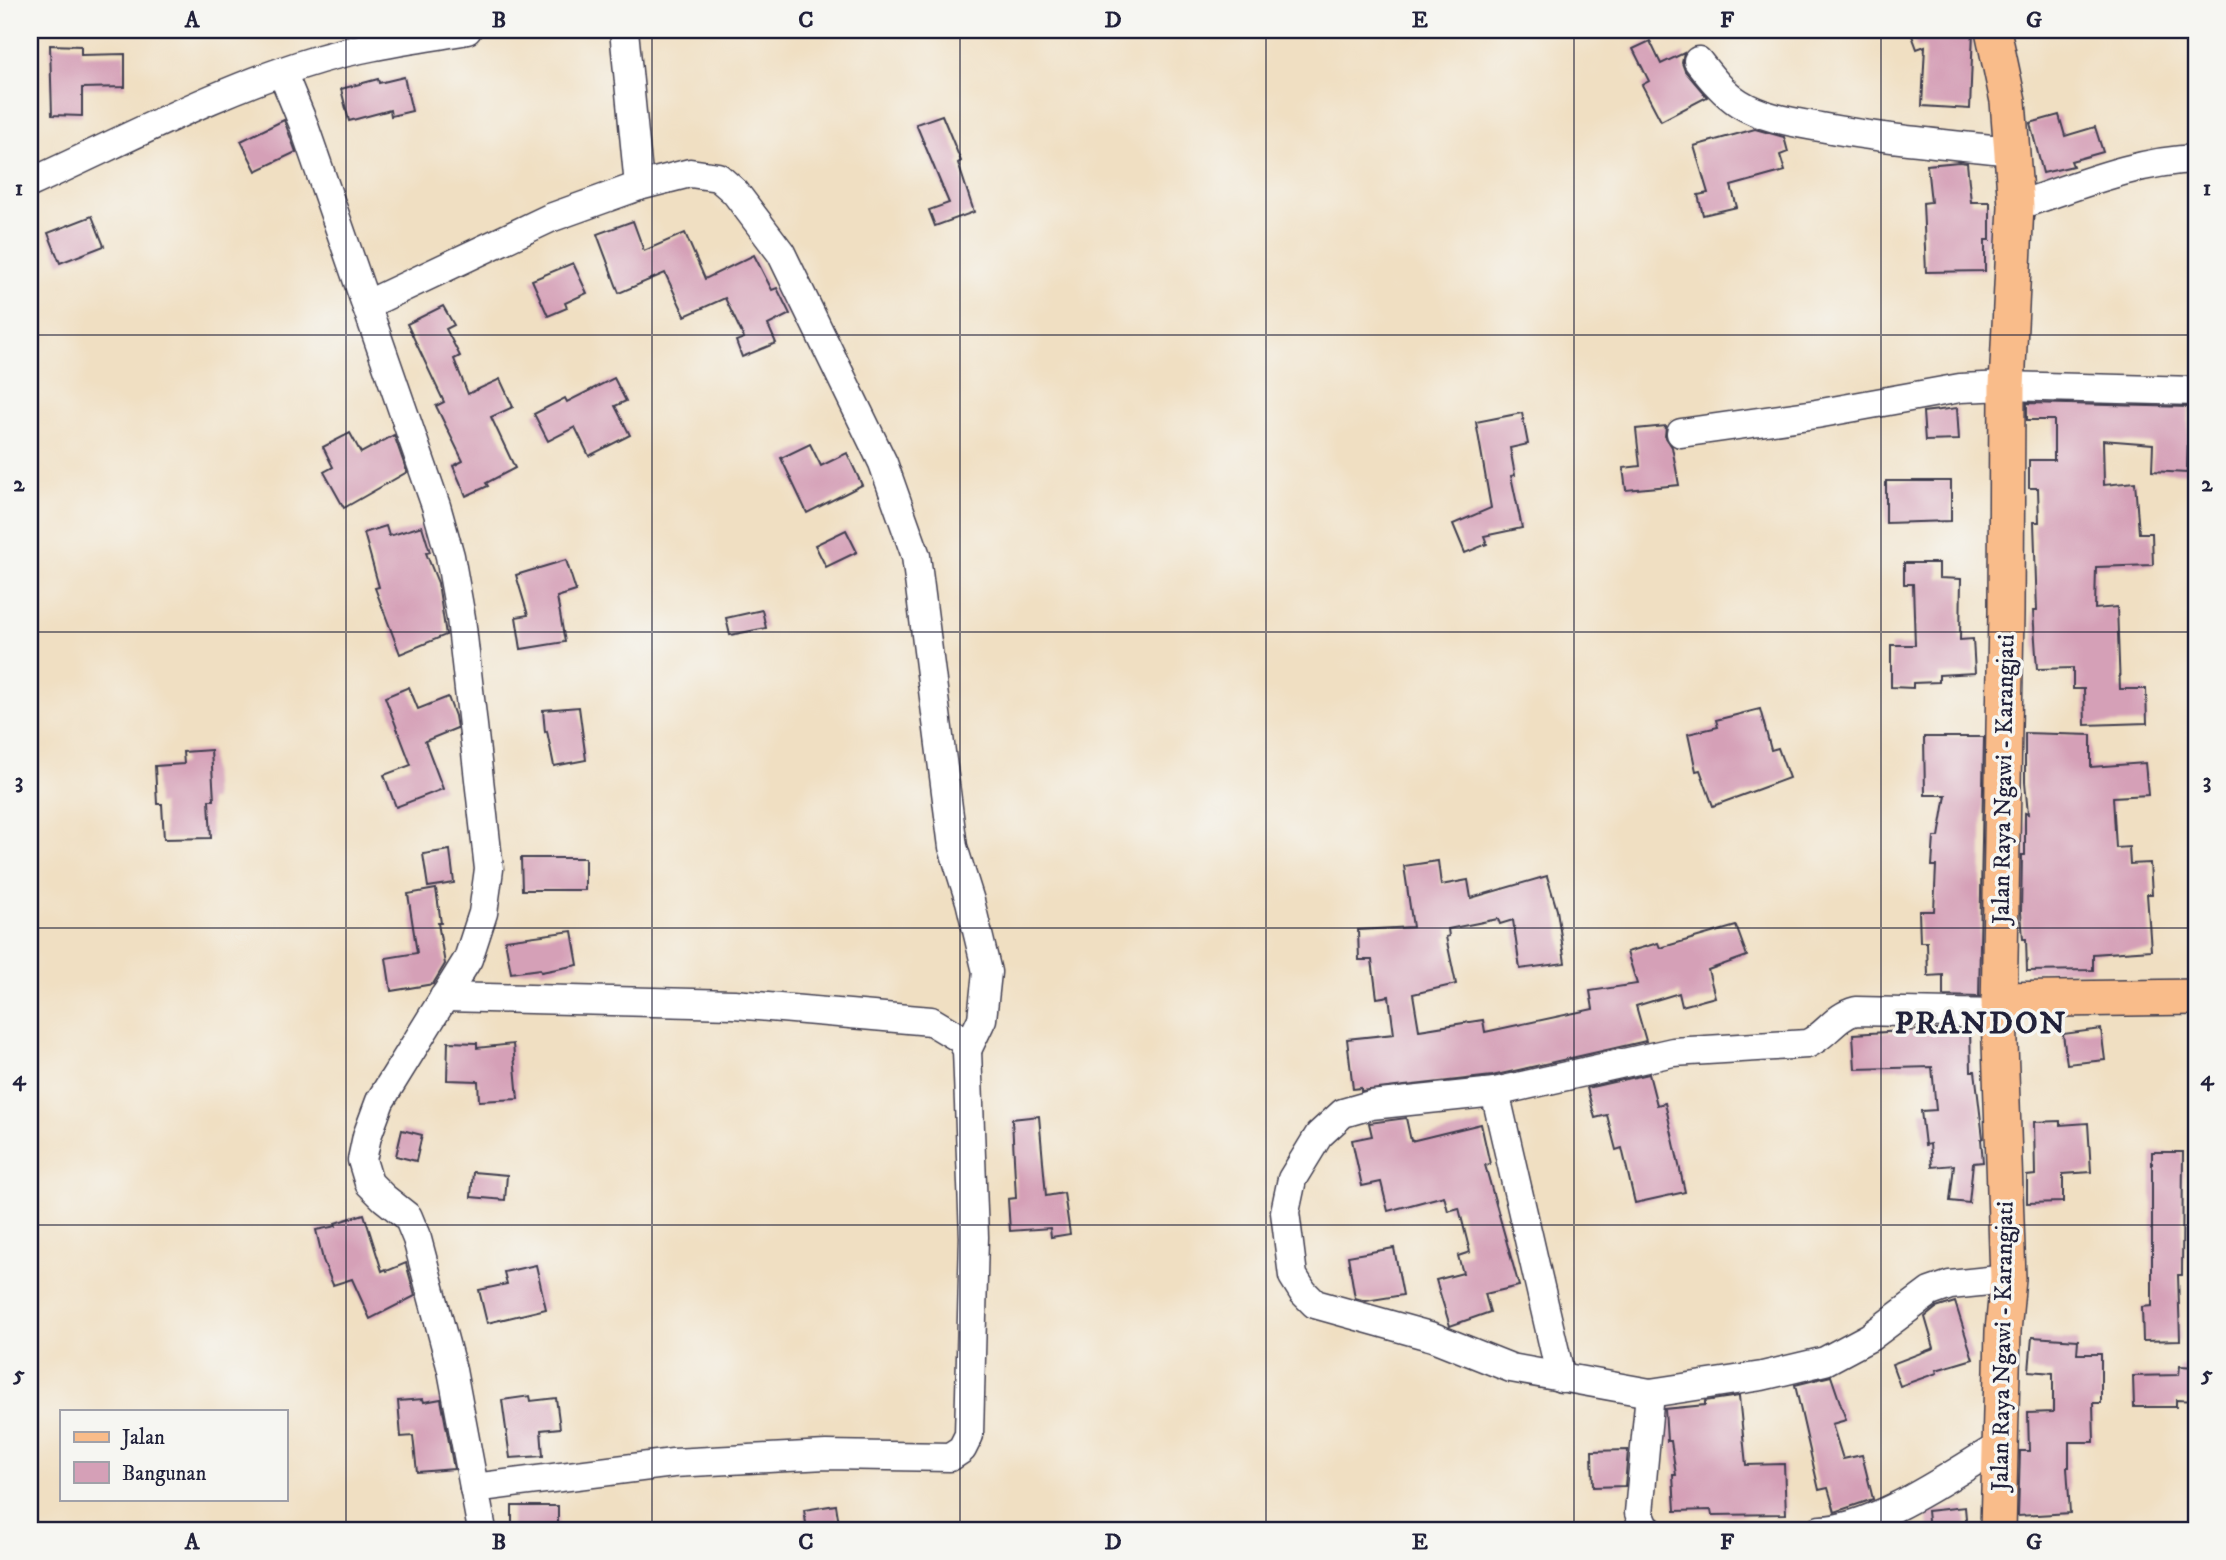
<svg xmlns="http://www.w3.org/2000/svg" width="2226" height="1560" font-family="'IM FELL DW Pica',serif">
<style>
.building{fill:#d5a0b7}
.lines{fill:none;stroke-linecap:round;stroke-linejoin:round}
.minor-casing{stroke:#413e4f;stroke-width:31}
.major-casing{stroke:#413e4f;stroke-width:38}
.minor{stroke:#fff;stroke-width:28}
.major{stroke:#f9bc8a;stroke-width:35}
.grid{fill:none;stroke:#22223b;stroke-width:2;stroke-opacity:0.55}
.labels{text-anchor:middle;stroke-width:7;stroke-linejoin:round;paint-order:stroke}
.street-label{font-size:24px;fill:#22223b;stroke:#f6f6f2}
.district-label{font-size:32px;font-weight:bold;letter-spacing:2px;fill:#22223b;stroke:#f6f6f2}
.neatline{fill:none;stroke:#22223b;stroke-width:2.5}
.grid-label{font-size:23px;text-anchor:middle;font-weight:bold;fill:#22223b}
</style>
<rect width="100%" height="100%" fill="#f6f6f2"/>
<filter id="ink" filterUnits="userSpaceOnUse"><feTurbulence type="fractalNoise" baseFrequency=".0143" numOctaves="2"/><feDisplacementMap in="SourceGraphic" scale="14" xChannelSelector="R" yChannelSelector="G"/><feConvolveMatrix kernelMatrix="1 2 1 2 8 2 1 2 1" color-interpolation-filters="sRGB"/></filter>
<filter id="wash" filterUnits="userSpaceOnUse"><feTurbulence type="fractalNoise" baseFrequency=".00686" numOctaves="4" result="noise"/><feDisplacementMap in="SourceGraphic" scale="28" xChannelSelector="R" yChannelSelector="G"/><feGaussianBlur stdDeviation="1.57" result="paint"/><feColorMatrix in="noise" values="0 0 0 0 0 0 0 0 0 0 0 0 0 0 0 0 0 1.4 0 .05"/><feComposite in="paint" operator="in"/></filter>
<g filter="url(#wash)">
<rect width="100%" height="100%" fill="#f0dfc2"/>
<g id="blocks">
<!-- building -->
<g class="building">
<polygon points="1910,30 1973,30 1970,109 1922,106 1925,46 1917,49"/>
<polygon points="1650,41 1661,64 1684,53 1682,63 1685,71 1707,97 1661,121 1642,85 1649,81 1633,49"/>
<polygon points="50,45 81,46 81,55 125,54 125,87 82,88 82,116 52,115"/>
<polygon points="404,77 412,111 391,116 390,110 349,121 341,89 378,79 379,83"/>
<polygon points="942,115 961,161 958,163 974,212 935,226 929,210 949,203 916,124"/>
<polygon points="2059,115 2065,136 2095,127 2103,152 2071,161 2073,166 2043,173 2030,123"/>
<polygon points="284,120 296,152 256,171 241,141"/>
<polygon points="1755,129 1784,137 1788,152 1780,155 1785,171 1731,186 1737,207 1703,215 1698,195 1708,193 1694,146"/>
<polygon points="1959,162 1967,163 1971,202 1990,202 1990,240 1985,240 1985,271 1926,272 1923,203 1931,202 1927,165"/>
<polygon points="92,216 104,246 60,263 48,233"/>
<polygon points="633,221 644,251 685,233 705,279 754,255 772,290 777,288 790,314 768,325 776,343 742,357 736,341 744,338 725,298 685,316 665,273 619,293 597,234"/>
<polygon points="573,263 587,293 565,303 567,308 548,316 532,280"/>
<polygon points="443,306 454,325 446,329 460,356 454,359 468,394 500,379 513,407 491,417 515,468 486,483 488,486 466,496 453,466 463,461 436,406 444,402 407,324"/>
<polygon points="614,378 626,401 615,406 630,435 589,456 575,427 548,441 534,414 565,398 567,402"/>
<polygon points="2027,403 2189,407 2187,473 2152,471 2153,444 2103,440 2104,485 2135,482 2139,533 2152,533 2153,565 2096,567 2095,609 2117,607 2120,689 2146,689 2147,723 2085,725 2084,689 2073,689 2073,668 2037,669 2033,611 2037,611 2034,522 2039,522 2038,488 2029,488 2029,460 2054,460 2054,420 2027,420"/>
<polygon points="1957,408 1959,440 1925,441 1923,412"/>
<polygon points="1522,413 1528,444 1510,448 1515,475 1511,476 1522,528 1484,536 1487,544 1465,553 1453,524 1491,508 1476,422"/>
<polygon points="1666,426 1665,436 1672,447 1679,485 1626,490 1623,468 1640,466 1636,429"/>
<polygon points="350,433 361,453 394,435 407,472 344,508 324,472 333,467 323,447"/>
<polygon points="810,444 821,466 847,453 862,485 807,513 781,458"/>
<polygon points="1886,481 1951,481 1951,521 1886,523"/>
<polygon points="386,526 389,536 422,526 430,552 426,553 438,583 446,635 400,654 375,588 379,587 364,533"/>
<polygon points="846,530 857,552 826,567 815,545"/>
<polygon points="566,560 576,591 557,597 565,642 521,649 516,617 528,615 516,575"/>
<polygon points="1904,563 1939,563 1939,578 1961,579 1960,640 1973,639 1975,673 1939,675 1939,682 1913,683 1913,688 1891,687 1891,645 1915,645 1913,584 1904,584"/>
<polygon points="762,610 766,628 730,635 726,618"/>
<polygon points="409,687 418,709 448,697 455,716 457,728 425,741 443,789 396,807 384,775 411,765 385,697"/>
<polygon points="579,707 586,760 554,766 547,731 545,732 543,710"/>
<polygon points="1760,709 1771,750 1778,748 1789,778 1713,806 1700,770 1696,771 1688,734 1718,727 1716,720"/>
<polygon points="2025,733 2091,735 2091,767 2145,763 2148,795 2113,797 2116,848 2129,847 2130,864 2150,863 2152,894 2147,894 2151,950 2093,954 2093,970 2027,971 2026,939 2023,939 2021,912 2022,855 2025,855 2025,813 2028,814 2025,782"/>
<polygon points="1924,737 1984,737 1979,997 1943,996 1943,975 1928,976 1927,942 1920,942 1919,911 1934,911 1936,866 1932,866 1934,837 1939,837 1946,795 1925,795"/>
<polygon points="211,750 214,800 209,800 211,838 164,839 162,804 157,804 155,766 184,764 183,752"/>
<polygon points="450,850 454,883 428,887 423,854"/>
<polygon points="521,858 585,858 585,890 522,890"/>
<polygon points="1438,861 1441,885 1468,880 1471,898 1547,876 1557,910 1565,963 1520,969 1513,920 1500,924 1498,919 1448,929 1449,936 1446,937 1456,984 1413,994 1419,1030 1483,1020 1485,1032 1593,1009 1590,991 1637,984 1627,952 1658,943 1660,948 1736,926 1747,956 1708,970 1715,997 1682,1006 1679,993 1636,1006 1646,1041 1492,1076 1361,1091 1361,1088 1353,1089 1347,1039 1394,1034 1389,996 1377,998 1372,960 1359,960 1358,930 1413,927 1404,866"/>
<polygon points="436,889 441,923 438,923 445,964 433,984 391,991 386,958 417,953 408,894"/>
<polygon points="572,931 578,965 541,972 540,969 511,973 505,940"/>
<polygon points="2101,1029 2105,1060 2067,1064 2063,1034"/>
<polygon points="1921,1030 1970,1030 1971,1071 1975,1071 1983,1138 1981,1139 1983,1162 1973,1163 1969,1203 1950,1201 1954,1165 1932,1167 1930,1144 1925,1145 1921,1111 1936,1110 1932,1067 1855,1069 1853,1034"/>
<polygon points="448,1042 477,1043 477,1048 513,1044 518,1099 479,1101 478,1081 447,1080"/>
<polygon points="1649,1074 1657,1105 1665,1103 1685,1192 1635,1203 1622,1148 1616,1150 1607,1115 1595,1118 1587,1088"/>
<polygon points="1039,1116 1046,1196 1064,1193 1070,1234 1051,1237 1050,1228 1010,1231 1008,1199 1016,1198 1012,1119"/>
<polygon points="1406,1118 1411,1141 1481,1124 1490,1164 1485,1165 1519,1286 1485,1294 1490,1312 1450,1326 1436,1280 1463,1273 1458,1256 1470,1252 1459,1208 1448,1211 1444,1196 1388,1211 1381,1182 1362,1186 1352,1140 1372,1136 1369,1123"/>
<polygon points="2060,1121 2060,1125 2088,1123 2091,1172 2063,1174 2063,1202 2027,1203 2027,1176 2035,1175 2034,1122"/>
<polygon points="402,1130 422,1135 416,1161 396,1156"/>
<polygon points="2152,1152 2183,1152 2182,1275 2178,1275 2180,1340 2143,1341 2142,1307 2152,1306"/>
<polygon points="473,1172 507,1175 505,1200 471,1197"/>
<polygon points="364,1214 382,1271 386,1269 387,1271 406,1263 415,1296 370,1319 352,1279 333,1285 323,1260 316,1230 336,1226 335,1223"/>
<polygon points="1394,1248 1403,1295 1366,1301 1355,1298 1348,1256"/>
<polygon points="536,1265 546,1309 487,1323 479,1290 507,1284 504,1272"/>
<polygon points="1955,1302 1973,1359 1936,1370 1937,1373 1900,1386 1892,1364 1934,1348 1925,1317 1936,1308"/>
<polygon points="2032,1337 2078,1340 2077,1354 2101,1354 2101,1403 2093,1403 2094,1442 2069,1442 2069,1467 2067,1467 2070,1513 2018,1516 2020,1451 2029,1451 2028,1413 2053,1412 2053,1373 2029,1371"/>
<polygon points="2180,1366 2196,1367 2196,1401 2176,1400 2176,1407 2134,1407 2133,1376 2179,1375"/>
<polygon points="1831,1376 1846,1420 1832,1424 1843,1459 1862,1455 1873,1499 1835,1512 1828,1488 1819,1490 1795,1385"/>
<polygon points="530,1396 531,1401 556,1398 560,1428 541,1430 543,1456 510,1458 502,1400"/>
<polygon points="1739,1396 1746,1465 1784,1464 1786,1514 1712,1515 1711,1510 1675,1511 1673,1475 1676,1475 1671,1441 1667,1441 1665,1409 1705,1405 1705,1401"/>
<polygon points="423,1399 424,1402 441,1399 454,1469 417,1472 413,1436 401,1437 398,1401"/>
<polygon points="1628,1450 1625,1486 1593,1487 1592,1451"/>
<polygon points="836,1505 840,1530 807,1530 804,1510"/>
<rect x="512" y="1506" width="46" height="24"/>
<polygon points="1965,1507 1967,1530 1929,1530 1927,1511"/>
</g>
</g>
</g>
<g filter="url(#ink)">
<use href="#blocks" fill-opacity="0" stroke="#413e4f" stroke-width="2"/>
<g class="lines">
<!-- minor casing -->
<g class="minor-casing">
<g id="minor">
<polyline points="624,30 639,186"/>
<path d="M1698 61C1710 76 1722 92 1739 103 1763 118 1792 122 1820 127 1883 139 1947 144 2011 151"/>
<polyline points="282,72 303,123 436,506 450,556 461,618 489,869 483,913 468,959 380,1101 367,1136 362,1160 369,1183 384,1198 408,1217 417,1239 452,1370 482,1530"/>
<path d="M30 183C123 141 222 88 320 59 368 45 418 39 467 30"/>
<path d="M2016 206C2075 187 2134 161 2196 159"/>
<polyline points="366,305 550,218 639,186 690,173 718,177 735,192 781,253 883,463 916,556 953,847 970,901 987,972 982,1019 967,1050"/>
<polyline points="1681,433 1816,414 1960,388 2007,386 2196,391"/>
<polyline points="444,997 734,1004 931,1021 961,1039 967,1050 974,1237 969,1435 962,1449 950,1457 826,1455 673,1463 474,1488"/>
<path d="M1999 1014 1856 1011C1835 1016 1826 1036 1807 1044L1673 1052 1495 1092 1371 1105 1343 1113 1319 1135 1292 1179 1285 1212 1293 1276 1303 1292 1315 1304 1433 1337 1511 1368 1650 1393 1762 1376 1825 1361 1870 1337 1930 1292 1950 1285 2008 1279"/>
<polyline points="1495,1092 1561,1378"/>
<polyline points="1649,1530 1646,1529 1639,1513 1650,1393"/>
<path d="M1820 1530C1874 1530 1955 1472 2001 1445"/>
</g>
</g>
<!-- major casing -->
<g class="major-casing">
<g id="major">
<polyline points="1993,30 2008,101 2016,206 2007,386 2006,613 1999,1014 2008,1279 2003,1331 1998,1530"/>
<polyline points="1999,1000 2196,997"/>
</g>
</g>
<!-- minor -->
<use href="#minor" class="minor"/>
<!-- major -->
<use href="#major" class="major"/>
</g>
</g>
<!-- grid -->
<path class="grid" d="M346 30V1530M652 30V1530M960 30V1530M1266 30V1530M1574 30V1530M1881 30V1530M30 335H2196M30 632H2196M30 928H2196M30 1225H2196"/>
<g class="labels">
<!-- street labels -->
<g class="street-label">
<text transform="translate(2003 779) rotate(-89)" y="8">Jalan Raya Ngawi - Karangjati</text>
<text transform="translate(2002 1346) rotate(-89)" y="8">Jalan Raya Ngawi - Karangjati</text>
</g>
<!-- district labels -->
<g class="district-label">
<text x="1981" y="1033">PRANDON</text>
</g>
</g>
<!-- margin -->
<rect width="2226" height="1560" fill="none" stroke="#f6f6f2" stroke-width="77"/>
<!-- legend -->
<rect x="60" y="1410" width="228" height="91" fill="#f6f6f2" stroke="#a1a1a9" stroke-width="2"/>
<rect x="74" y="1432" width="35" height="10" fill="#f9bc8a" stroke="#a1a1a9" stroke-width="2"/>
<text x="122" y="1444" font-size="21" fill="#22223b">Jalan</text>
<rect x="74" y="1462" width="35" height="21" fill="#d5a0b7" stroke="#a1a1a9" stroke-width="2"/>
<text x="122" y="1480" font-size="21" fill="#22223b">Bangunan</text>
<rect x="38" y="38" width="2150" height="1484" class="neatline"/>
<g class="grid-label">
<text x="192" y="27">A</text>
<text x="499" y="27">B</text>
<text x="806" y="27">C</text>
<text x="1113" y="27">D</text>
<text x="1420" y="27">E</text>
<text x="1727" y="27">F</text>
<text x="2034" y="27">G</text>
<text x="19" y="195">1</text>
<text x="2207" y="195">1</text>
<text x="19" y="491">2</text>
<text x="2207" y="491">2</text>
<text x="19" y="788">3</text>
<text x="2207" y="788">3</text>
<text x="19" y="1085">4</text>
<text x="2207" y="1085">4</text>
<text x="19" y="1381">5</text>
<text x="2207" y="1381">5</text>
<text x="192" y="1549">A</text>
<text x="499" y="1549">B</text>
<text x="806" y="1549">C</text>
<text x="1113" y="1549">D</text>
<text x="1420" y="1549">E</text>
<text x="1727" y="1549">F</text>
<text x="2034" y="1549">G</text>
</g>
</svg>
